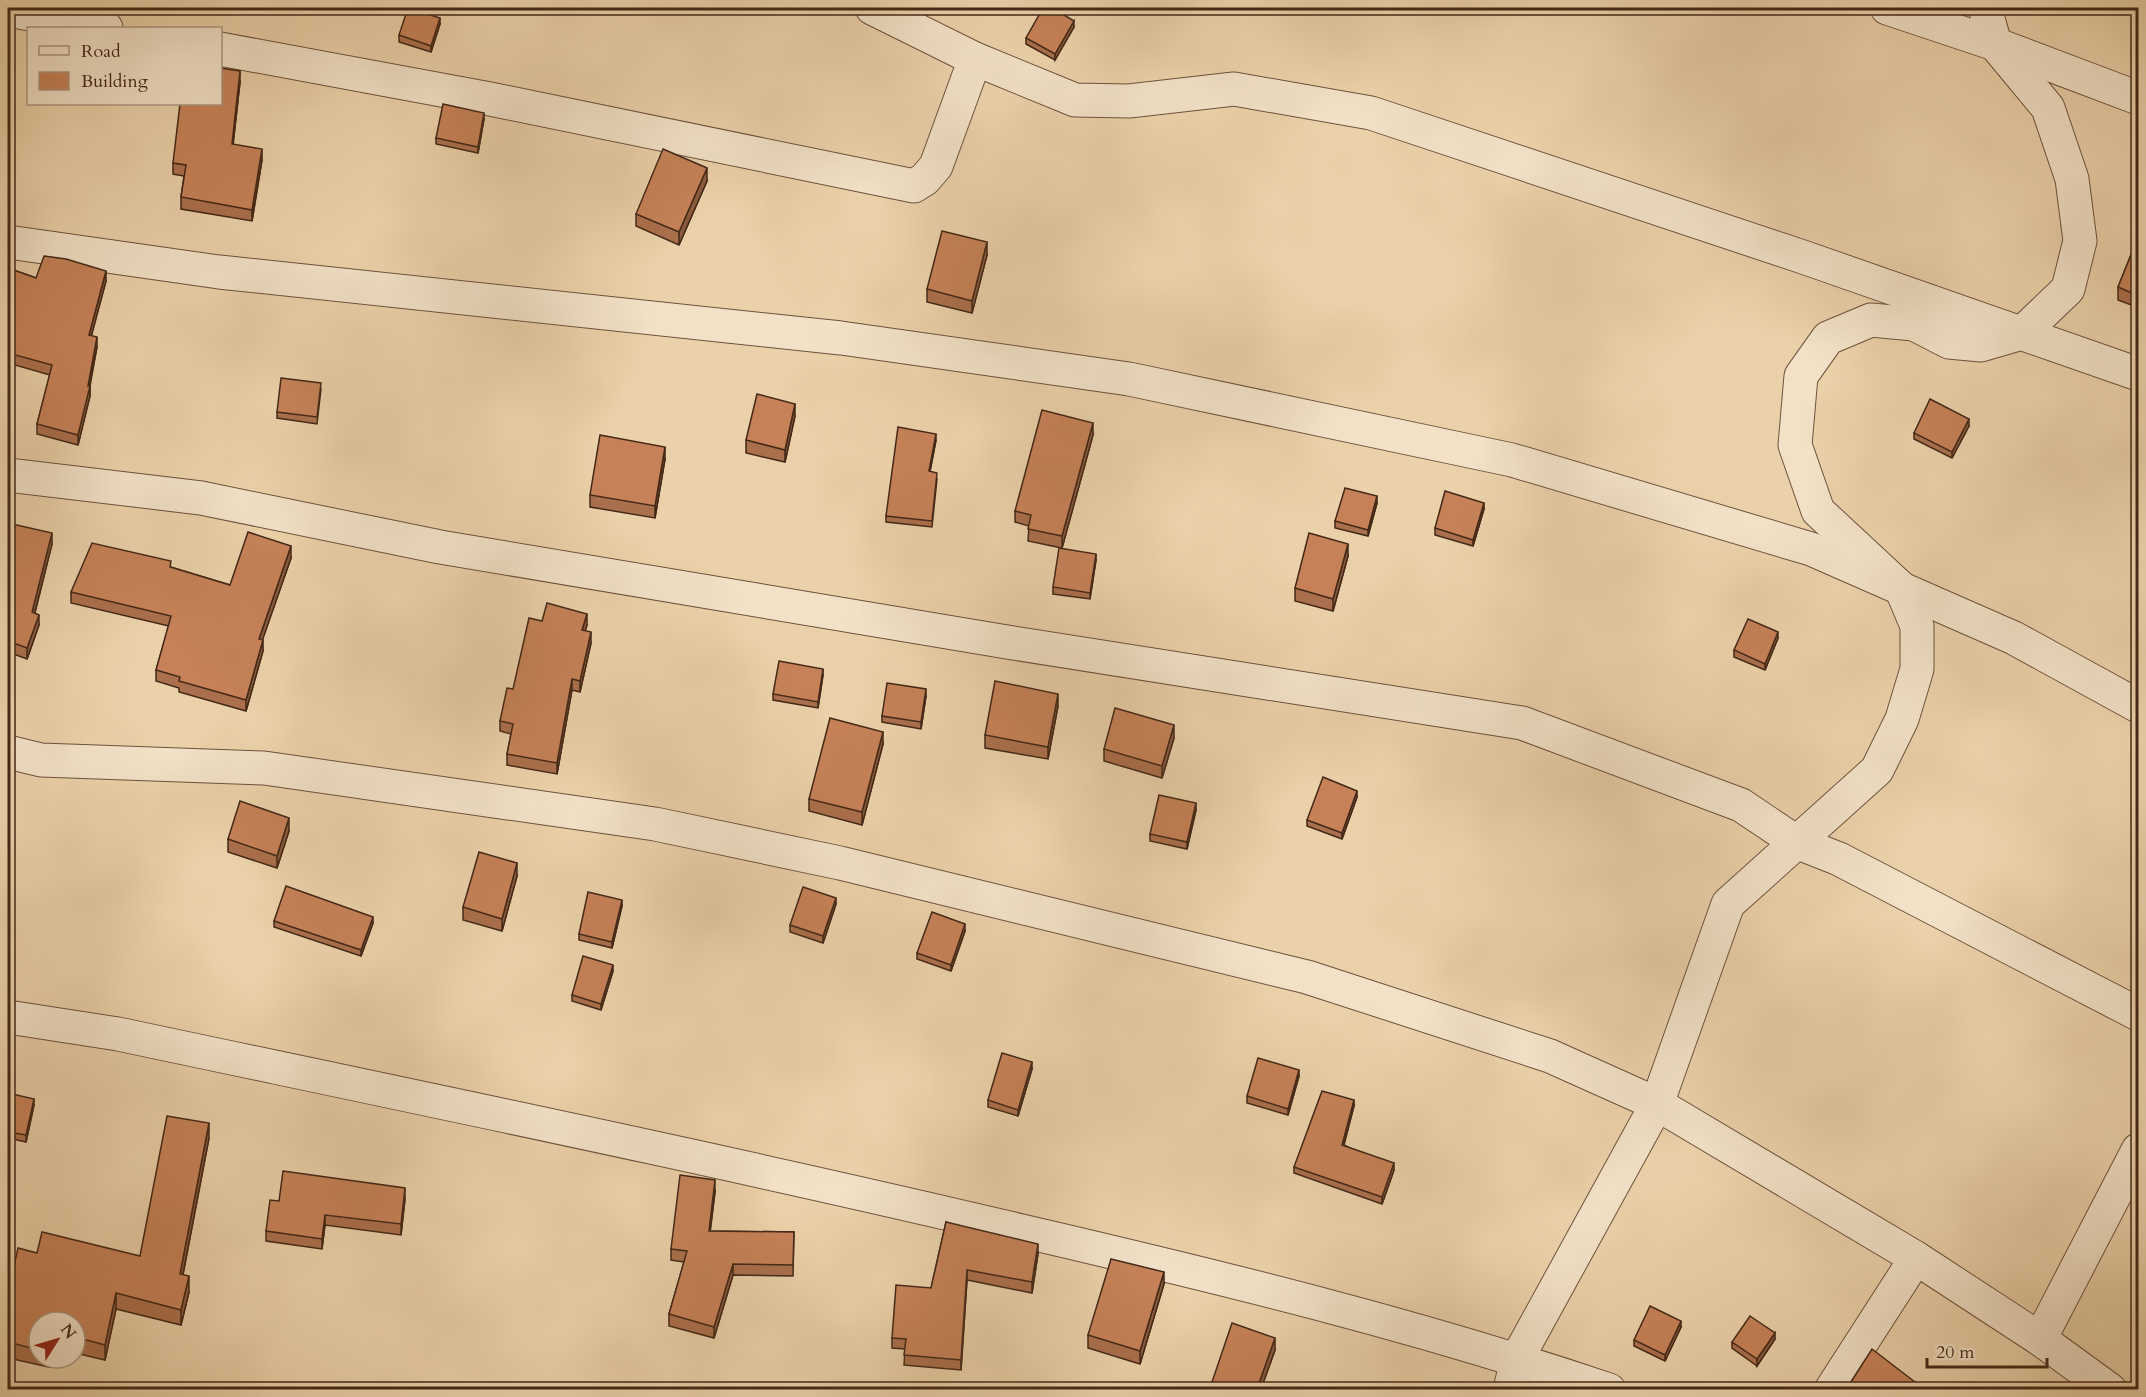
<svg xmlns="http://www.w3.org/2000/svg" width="2146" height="1397" font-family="Cardo,serif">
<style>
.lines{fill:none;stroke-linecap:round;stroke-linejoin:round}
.minor-casing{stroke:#6d523c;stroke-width:35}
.minor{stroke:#f2e1c7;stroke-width:33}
.wall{fill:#aa6f4c;stroke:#432817;stroke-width:1.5}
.shaded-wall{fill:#8b5a3e;stroke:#432817;stroke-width:1.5}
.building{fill:#c68158;stroke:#432817;stroke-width:1.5}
</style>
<rect width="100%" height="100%" fill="#ebd1a9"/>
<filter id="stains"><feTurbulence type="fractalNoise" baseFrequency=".00333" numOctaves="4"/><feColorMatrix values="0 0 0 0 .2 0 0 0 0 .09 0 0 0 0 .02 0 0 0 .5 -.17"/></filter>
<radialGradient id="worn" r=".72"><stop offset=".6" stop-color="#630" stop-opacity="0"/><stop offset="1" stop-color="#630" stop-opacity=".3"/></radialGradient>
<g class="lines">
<!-- minor casing -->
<g class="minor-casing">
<g id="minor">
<polyline points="872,8 975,59 1075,100 1129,101 1234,89 1371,113 1803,257 2138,374"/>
<polyline points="1887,8 1995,44 2138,98"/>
<polyline points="8,10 106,28"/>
<polyline points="220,49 490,99 914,186 925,179 936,166 975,59"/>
<polyline points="8,242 219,272 841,338 1129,379 1512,460 1811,549 2014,638 2138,706"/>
<polyline points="8,475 201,498 440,547 1007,642 1522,723 1741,805 1796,842 1839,859 2138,1014"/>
<polyline points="8,752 41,760 264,768 655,824 840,863 1307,977 1550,1056 1657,1104 1916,1258 2040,1339 2110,1390"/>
<path d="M8 1017 118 1034C420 1098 722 1160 1022 1231 1220 1277 1417 1325 1609 1390"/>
<polyline points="2040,1339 2138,1150"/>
<polyline points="1510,1390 1517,1359 1657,1104 1728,904 1877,770 1902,719 1917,669 1917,626 1901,588 1818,511 1795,445 1801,376 1828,338 1871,320 1914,324 1949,342 1981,345 2022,333 2068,289 2080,241 2072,179 2048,108 1995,44 1985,8"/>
<polyline points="1831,1390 1916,1258"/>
</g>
</g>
<!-- minor -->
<use href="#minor" class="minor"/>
</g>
<!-- wall -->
<g class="wall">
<polygon points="440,24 431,52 399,42 399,35"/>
<polygon points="1074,27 1055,60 1026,44 1026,38"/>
<polygon points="240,82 233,144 262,160 252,221 181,209 181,197 184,176 173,174 173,163"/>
<polygon points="484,119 478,153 436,144 436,138"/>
<polygon points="707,181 679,245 636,226 636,214"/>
<polygon points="2139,235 2139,308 2118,300 2118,287"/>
<polygon points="987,255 972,313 927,302 927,289"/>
<polygon points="8,268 36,278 106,281 91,336 97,347 90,386 90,396 78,445 37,434 37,424 50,375 8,363"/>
<polygon points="321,389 317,424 277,418 277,412"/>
<polygon points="795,416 785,462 746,453 746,440"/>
<polygon points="1969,426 1952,458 1914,439 1914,433"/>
<polygon points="1093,435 1062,548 1028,541 1029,526 1015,522 1015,511"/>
<polygon points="936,440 930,471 937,479 932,527 886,522 886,516"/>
<polygon points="665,459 655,518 590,507 590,495"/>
<polygon points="1377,503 1368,536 1335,528 1335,521"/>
<polygon points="1484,509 1473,546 1435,535 1435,528"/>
<polygon points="8,523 52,544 35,613 39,625 27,659 8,652"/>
<polygon points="1348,556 1333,611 1295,601 1295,588"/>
<polygon points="291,558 262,640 263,651 246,711 179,692 179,688 156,681 156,670 169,626 71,603 71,592 171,567 230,585"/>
<polygon points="1096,560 1090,599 1053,594 1053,587"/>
<polygon points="542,621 587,625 585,631 591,643 580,692 572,690 557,774 507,765 507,754 511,734 500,731 500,721"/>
<polygon points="1778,638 1765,670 1734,657 1734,650"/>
<polygon points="823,675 818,708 773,700 773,694"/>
<polygon points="926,696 921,729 882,722 882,716"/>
<polygon points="1058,706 1048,759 985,748 985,735"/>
<polygon points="1174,738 1162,778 1104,761 1104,749"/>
<polygon points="883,744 862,825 809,811 809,799"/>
<polygon points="1357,797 1342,839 1307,826 1307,820"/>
<polygon points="1196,810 1187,849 1150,841 1150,834"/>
<polygon points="289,831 277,868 228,852 228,839"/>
<polygon points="517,876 502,931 463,920 463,907"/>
<polygon points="836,904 823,943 790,932 790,925"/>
<polygon points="622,906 612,948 579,940 579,934"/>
<polygon points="274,921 373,923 361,956 274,927"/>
<polygon points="965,931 951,971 917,959 917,953"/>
<polygon points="613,971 601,1010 572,1001 572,995"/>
<polygon points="1032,1069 1018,1116 988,1107 988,1100"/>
<polygon points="1299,1076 1288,1115 1247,1103 1247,1096"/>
<polygon points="8,1093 34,1105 26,1142 8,1138"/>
<polygon points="1354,1106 1344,1145 1394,1170 1382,1204 1294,1173 1294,1167"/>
<polygon points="209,1138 183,1275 189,1292 181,1325 116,1309 105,1360 75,1353 75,1322 39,1322 39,1358 51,1358 49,1367 8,1358 8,1293 37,1253 140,1256"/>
<polygon points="715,1192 710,1231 794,1232 793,1276 733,1275 714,1338 669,1326 669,1314 684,1262 671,1260 671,1249"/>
<polygon points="405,1199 401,1235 325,1225 322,1249 266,1241 266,1231 279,1201"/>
<polygon points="946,1222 1038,1254 1032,1293 967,1280 961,1370 904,1365 905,1349 892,1348 892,1338 931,1288"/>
<polygon points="1164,1284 1140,1364 1088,1348 1088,1335"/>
<polygon points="1681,1327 1665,1361 1634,1346 1634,1340"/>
<polygon points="1775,1339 1757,1366 1732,1348 1732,1342"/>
<polygon points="1275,1350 1261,1389 1212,1389 1212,1382"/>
</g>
<!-- shaded-wall -->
<g class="shaded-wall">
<polygon points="440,18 440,24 431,52 431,46"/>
<polygon points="1074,21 1074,27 1055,60 1055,54"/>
<polygon points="240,71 240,82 232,155 232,144"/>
<polygon points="484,113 484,119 478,153 478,147"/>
<polygon points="262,149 262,160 252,221 252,210"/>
<polygon points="707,168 707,181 679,245 679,232"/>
<polygon points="987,242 987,255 972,313 972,301"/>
<polygon points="106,271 106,281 89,345 89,335"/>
<polygon points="97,337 97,347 88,392 90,386 90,396 78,445 78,435"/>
<polygon points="795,404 795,416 785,462 785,450"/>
<polygon points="1969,419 1969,426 1952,458 1952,452"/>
<polygon points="1093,423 1093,435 1062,548 1062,536"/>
<polygon points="936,434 936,440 929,477 929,471"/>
<polygon points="665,447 665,459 655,518 655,506"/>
<polygon points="1377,496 1377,503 1368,536 1368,530"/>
<polygon points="1484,503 1484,509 1473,546 1473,540"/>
<polygon points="52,533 52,544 32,623 32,612"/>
<polygon points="1348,544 1348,556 1333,611 1333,599"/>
<polygon points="291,546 291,558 259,650 259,639"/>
<polygon points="1096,554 1096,560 1090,599 1090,593"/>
<polygon points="587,614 587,625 582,641 582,630"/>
<polygon points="39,615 39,625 27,659 27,648"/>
<polygon points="591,632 591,643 580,692 580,681"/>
<polygon points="1778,632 1778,638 1765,670 1765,664"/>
<polygon points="263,640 263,651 246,711 246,700"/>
<polygon points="823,669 823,675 818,708 818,702"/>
<polygon points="572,679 572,690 557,774 557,763"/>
<polygon points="926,689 926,696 921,729 921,722"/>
<polygon points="1058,694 1058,706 1048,759 1048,747"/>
<polygon points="1174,725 1174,738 1162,778 1162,766"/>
<polygon points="883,732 883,744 862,825 862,812"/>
<polygon points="1357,791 1357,797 1342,839 1342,833"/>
<polygon points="1196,803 1196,810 1187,849 1187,842"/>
<polygon points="289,818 289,831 277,868 277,856"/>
<polygon points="517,863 517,876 502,931 502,919"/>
<polygon points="836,898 836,904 823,943 823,936"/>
<polygon points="622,900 622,906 612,948 612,942"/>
<polygon points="373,917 373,923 361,956 361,950"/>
<polygon points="965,924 965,931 951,971 951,965"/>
<polygon points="613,965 613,971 601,1010 601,1004"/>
<polygon points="1032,1062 1032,1069 1018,1116 1018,1110"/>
<polygon points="1299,1070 1299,1076 1288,1115 1288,1109"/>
<polygon points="34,1099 34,1105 26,1142 26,1135"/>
<polygon points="1354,1100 1354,1106 1342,1151 1342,1145"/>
<polygon points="209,1123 209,1138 180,1289 180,1274"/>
<polygon points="1394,1163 1394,1170 1382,1204 1382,1197"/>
<polygon points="715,1180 715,1192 709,1242 709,1231"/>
<polygon points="405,1188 405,1199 401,1235 401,1224"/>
<polygon points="325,1215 325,1225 322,1249 322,1239"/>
<polygon points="1038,1244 1038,1254 1032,1293 1032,1282"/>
<polygon points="733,1264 733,1275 714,1338 714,1327"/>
<polygon points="967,1270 967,1280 961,1370 961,1360"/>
<polygon points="1164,1272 1164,1284 1140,1364 1140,1351"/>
<polygon points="189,1276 189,1292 181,1325 181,1310"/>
<polygon points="116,1293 116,1309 105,1360 105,1345"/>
<polygon points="1681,1321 1681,1327 1665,1361 1665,1355"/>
<polygon points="1775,1333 1775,1339 1757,1366 1757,1359"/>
<polygon points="1275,1338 1275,1350 1261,1389 1257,1389"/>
<polygon points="1915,1382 1915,1389 1909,1389"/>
</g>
<!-- building -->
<g class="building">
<polygon points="408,8 440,18 431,46 399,35"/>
<polygon points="1043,8 1053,8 1074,21 1055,54 1026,38"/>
<polygon points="220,68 240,71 232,144 262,149 252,210 181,197 186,165 173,163 180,104 220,104"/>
<polygon points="443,104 484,113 478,147 436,138"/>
<polygon points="663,149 707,168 679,232 636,214"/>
<polygon points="942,231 987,242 972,301 927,289"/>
<polygon points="2139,235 2139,296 2118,287"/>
<polygon points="44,256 66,259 106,271 89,335 97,337 88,386 90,386 78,435 37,424 52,365 8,353 8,268 36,278"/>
<polygon points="281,378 321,383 317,417 277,412"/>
<polygon points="757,394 795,404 785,450 746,440"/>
<polygon points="1930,399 1969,419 1952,452 1914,433"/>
<polygon points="1042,410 1093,423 1062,536 1028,529 1031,515 1015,511"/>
<polygon points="898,427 936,434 929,471 937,473 932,521 886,516"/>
<polygon points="600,435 665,447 655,506 590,495"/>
<polygon points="1345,488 1377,496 1368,530 1335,521"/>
<polygon points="1445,491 1484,503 1473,540 1435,528"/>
<polygon points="8,523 52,533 32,612 39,615 27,648 8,641"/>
<polygon points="248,532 291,546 259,639 263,640 246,700 179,681 180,677 156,670 171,616 71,592 92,543 171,561 170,567 230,585"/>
<polygon points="1309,533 1348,544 1333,599 1295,588"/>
<polygon points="1059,548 1096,554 1090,593 1053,587"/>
<polygon points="547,603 587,614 582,630 591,632 580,681 572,679 557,763 507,754 513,724 500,721 507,688 513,689 529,618 542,621"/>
<polygon points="1748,619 1778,632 1765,664 1734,650"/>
<polygon points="779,661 823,669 818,702 773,694"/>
<polygon points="995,681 1058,694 1048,747 985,735"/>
<polygon points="887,683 926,689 921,722 882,716"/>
<polygon points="1115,708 1174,725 1162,766 1104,749"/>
<polygon points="830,718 883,732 862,812 809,799"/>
<polygon points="1323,777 1357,791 1342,833 1307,820"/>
<polygon points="1159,795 1196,803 1187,842 1150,834"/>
<polygon points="240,801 289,818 277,856 228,839"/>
<polygon points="479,852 517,863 502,919 463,907"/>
<polygon points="286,886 373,917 361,950 274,921"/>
<polygon points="803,887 836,898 823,936 790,925"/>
<polygon points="588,892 622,900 612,942 579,934"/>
<polygon points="932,912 965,924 951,965 917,953"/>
<polygon points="583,956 613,965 601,1004 572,995"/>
<polygon points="1002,1053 1032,1062 1018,1110 988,1100"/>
<polygon points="1258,1058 1299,1070 1288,1109 1247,1096"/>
<polygon points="1322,1091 1354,1100 1342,1145 1394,1163 1382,1197 1294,1167"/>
<polygon points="8,1093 34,1099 26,1135 8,1132"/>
<polygon points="167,1116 209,1123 180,1274 189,1276 181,1310 116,1293 105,1345 75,1337 75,1322 39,1322 39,1350 8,1342 8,1293 18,1248 37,1253 42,1232 140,1256"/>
<polygon points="283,1171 405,1188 401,1224 325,1215 322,1239 266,1231 270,1200 279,1201"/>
<polygon points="680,1175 715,1180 709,1231 794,1232 793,1265 733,1264 714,1327 669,1314 687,1251 671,1249"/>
<polygon points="946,1222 1038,1244 1032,1282 967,1270 961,1360 904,1355 906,1339 892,1338 896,1285 931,1288"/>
<polygon points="1111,1259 1164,1272 1140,1351 1088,1335"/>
<polygon points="1650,1306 1681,1321 1665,1355 1634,1340"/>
<polygon points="1750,1316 1775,1333 1757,1359 1732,1342"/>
<polygon points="1232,1323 1275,1338 1257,1389 1233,1389 1212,1382"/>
<polygon points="1872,1349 1915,1382 1909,1389 1844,1389 1847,1388"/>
</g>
<!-- margin -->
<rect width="2146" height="1397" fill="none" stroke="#ebd1a9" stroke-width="30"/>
<rect x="9" y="9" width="2128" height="1379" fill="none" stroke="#432817" stroke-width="3"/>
<rect x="15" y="15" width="2116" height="1367" fill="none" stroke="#432817" stroke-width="1.5"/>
<!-- legend -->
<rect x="27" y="27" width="195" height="78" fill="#f2e1c7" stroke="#ac9781" stroke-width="1.5"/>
<rect x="39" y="46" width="30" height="9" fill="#f2e1c7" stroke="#ac9781" stroke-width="1.5"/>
<text x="81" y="57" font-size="18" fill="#432817">Road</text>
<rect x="39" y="72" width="30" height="18" fill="#c68158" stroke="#ac9781" stroke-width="1.5"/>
<text x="81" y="87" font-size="18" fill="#432817">Building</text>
<!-- north arrow -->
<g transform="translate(57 1340) rotate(53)"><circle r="28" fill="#f2e1c7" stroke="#ac9781" stroke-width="1.5"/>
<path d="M0-4.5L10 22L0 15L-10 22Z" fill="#8f2418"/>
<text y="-9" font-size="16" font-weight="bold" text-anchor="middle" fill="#432817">N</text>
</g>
<!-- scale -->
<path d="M1927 1358v9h120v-9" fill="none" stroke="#432817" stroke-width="3"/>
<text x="1936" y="1358" font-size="18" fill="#432817" stroke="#f2e1c7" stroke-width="4.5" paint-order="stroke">20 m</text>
<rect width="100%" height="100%" filter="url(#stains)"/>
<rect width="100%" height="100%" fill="url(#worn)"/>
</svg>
